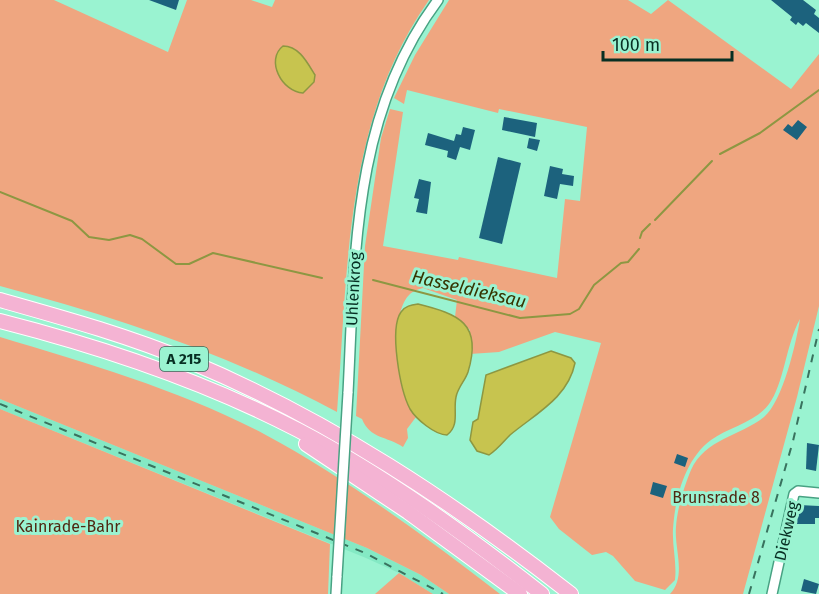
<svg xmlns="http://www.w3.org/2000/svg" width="819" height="594" font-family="'Fira Sans',sans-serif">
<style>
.built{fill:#84e9c4}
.green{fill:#efa680}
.water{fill:#c7c44f;stroke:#8d9742;stroke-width:1.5}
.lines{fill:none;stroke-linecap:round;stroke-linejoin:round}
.stream{stroke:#8d9742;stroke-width:2}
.building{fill:#1c627d}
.minor-casing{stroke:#48a283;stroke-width:12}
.highway-casing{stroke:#fff;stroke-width:16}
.minor{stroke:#fff;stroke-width:9}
.highway{stroke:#f4b3d3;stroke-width:14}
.rail{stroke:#39725e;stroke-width:2;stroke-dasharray:8 8;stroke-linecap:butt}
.minor-bridge-casing{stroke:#48a283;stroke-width:12;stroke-linecap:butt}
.minor-bridge{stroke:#fff;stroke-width:9}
.labels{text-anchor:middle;stroke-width:6;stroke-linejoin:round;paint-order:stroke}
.shield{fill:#9af3d1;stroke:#336a57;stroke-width:1.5}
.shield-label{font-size:15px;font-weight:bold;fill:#072f23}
.street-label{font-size:16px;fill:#072f23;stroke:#9af3d1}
.park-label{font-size:16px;fill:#4f2812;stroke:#9af3d1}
.water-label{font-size:18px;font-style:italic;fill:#363502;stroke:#9af3d1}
</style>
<rect width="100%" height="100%" fill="#9af3d1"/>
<!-- built -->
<polygon class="built" points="0,399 367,548 421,575 449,594 433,594 399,573 366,558 0,409"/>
<!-- green -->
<g class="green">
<path d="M0 0H54L168 52 187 0H251L272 7 275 0H429C344 120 348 272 337 412 231 355 116 317 0 286Z"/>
<path d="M449 0H628L651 14 668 0 791 89 819 54V306L797 397 743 594H670C687 576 674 549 676 527 677 509 684 487 691 470 705 439 740 436 764 417 783 401 796 343 800 319 786 344 784 384 769 404 756 422 729 427 711 440 685 459 675 498 673 529 672 546 677 563 675 580L665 590 635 581 613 556 606 552 592 555 559 529 550 517 601 343 555 332 499 352 470 354V330L455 317 457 300 423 288C419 289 413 291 410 294 388 314 397 395 416 417L407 429 408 438 403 447C387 436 370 439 362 419L356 416 365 246 381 138 390 109 403 112 383 246 458 260 459 257 557 278 565 199 580 201 587 127 499 109 498 113 407 90 404 104 394 98 415 55Z"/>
<path d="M0 337C90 364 180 390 264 434 346 478 426 537 500 594H449L421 575 367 548 0 399Z"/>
<polygon points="0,409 330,544 328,594 0,594"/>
<polygon points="399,573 433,594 375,594"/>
</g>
<!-- water -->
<g class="water">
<path d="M283 46C299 46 307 62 315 75L314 82 303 93C282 92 265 60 283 46Z"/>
<path d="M418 304C458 314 483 323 468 372 465 381 458 387 456 397 453 411 460 425 447 435 435 435 416 419 410 409 400 390 389 329 401 312 405 306 411 305 418 304Z"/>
<path d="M551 351 571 358 575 363C568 398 535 414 510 435 503 442 498 449 489 455L477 451 470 440 473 422 478 419 486 375Z"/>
</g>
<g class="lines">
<!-- stream -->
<g class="stream">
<polyline points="720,154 760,133 819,90"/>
<polyline points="0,192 72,221 89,237 109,240 130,235 142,239 176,264 189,264 213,253 322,278"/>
<polyline points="655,220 712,161"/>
<polyline points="640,238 642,232 650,224"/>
<polyline points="373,280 520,318 570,314 579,309 594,285 621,263 628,262 639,249"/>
</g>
</g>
<!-- building -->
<g class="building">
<polygon points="149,0 179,0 176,10"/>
<polygon points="771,0 803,0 816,10 814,14 819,18 819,33 806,23 803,26 798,22 796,25 790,20 792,17"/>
<polygon points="504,117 537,123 535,137 502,130"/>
<polygon points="798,120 807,127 797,140 783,130 788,124 792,127"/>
<polygon points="463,127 475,130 470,150 460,147 456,160 447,157 448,151 425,145 428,133 454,141 456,134 461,135"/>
<polygon points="529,138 540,140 537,151 527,148"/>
<polygon points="498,157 521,163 502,244 479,238"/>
<polygon points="550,166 563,169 562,174 574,176 573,186 560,184 557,199 544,196"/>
<polygon points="419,179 431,182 427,214 416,212 419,199 414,198"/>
<polygon points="807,443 819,445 816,471 806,469"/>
<polygon points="677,454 688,458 685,467 674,463"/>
<polygon points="653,482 667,486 663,498 650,494"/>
<polygon points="799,505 819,506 819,518 815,518 815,524 797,524"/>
<polygon points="804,579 819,584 816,594 801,591"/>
</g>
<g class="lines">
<!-- minor casing -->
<g class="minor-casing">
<g id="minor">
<path d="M348 393C355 256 352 115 438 0"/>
<polyline points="336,594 337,576"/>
<polyline points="772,594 794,494 798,491 819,493"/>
</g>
</g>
<!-- highway casing -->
<g class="highway-casing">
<g id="highway">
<path d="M0 300C64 318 129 336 191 362 329 420 453 502 571 594"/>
<path d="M0 321C102 347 204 381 298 430 384 475 465 534 542 594"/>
<polyline points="306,444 408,512 520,594"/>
</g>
</g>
<!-- minor -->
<use href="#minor" class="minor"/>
<!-- highway -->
<use href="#highway" class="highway"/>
<!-- rail -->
<g class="rail">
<polyline points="0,404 365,553 443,594"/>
<polyline points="749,594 793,441 819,329"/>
</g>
<!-- minor-bridge casing -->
<g class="minor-bridge-casing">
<polyline id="minor-bridge" points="337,576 348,393"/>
</g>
<!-- minor-bridge -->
<use href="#minor-bridge" class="minor-bridge"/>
</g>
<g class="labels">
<!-- shield labels -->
<rect class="shield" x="160" y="347" width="48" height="24" rx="4.5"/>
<g class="shield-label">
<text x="184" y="364">A 215</text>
</g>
<!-- street labels -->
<g class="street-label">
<text transform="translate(353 289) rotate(-87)" y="6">Uhlenkrog</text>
<text transform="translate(786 531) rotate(-77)" y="6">Diekweg</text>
</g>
<!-- park labels -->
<g class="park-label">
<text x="716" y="503">Brunsrade 8</text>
<text x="68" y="532">Kainrade-Bahr</text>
</g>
<!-- water labels -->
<g class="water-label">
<text transform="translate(469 289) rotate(13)" y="6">Hasseldieksau</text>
</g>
</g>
<!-- scale -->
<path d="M603 51v9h129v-9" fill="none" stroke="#072f23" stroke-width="3"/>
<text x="612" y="51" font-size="18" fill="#072f23" stroke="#9af3d1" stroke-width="4.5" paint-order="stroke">100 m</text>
</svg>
